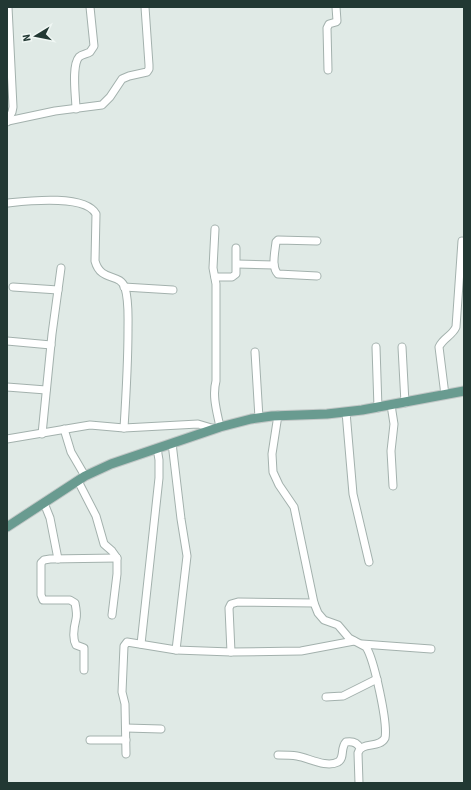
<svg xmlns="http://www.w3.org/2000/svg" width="471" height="790" font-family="'Source Sans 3',sans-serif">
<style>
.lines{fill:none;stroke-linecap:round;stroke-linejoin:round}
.minor-casing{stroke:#a3b1ad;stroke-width:9}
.major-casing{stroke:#c1c7c6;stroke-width:11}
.minor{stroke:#fff;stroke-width:7}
.major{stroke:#699b90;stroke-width:9}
</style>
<rect width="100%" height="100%" fill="#e0eae6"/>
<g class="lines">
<!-- minor casing -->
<g class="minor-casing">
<g id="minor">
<polyline points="328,70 327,28 329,24 336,22 337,21 336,7"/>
<path d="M76 109C76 98 71 66 79 57 82 54 87 54 90 52L94 46 90 7"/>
<polyline points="8,121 55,111 102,105 110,97 122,79 129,76 147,72 149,69 149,65 145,7"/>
<polyline points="7,122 12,112 13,107 8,7"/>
<path d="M7 203C27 201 85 194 96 214L95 261C101 283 120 272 125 288 129 301 128 316 128 330 128 363 126 396 124 428"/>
<path d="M215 229 213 268 216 284V381C212 396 217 412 220 427"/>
<path d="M317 241 278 240 276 242C275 252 271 267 278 274L317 276"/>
<polyline points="237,264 274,265"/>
<polyline points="215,277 232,277 236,274 236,248"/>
<polyline points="13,287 58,290"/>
<polyline points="124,287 173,290"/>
<polyline points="7,341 51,345"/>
<polyline points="376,347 378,408"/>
<polyline points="402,347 405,403"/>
<polyline points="255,352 259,418"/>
<polyline points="7,387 46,390"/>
<path d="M445 395 439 347C443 338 452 336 456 327L462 241"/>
<polyline points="391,405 394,424 391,451 393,486"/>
<polyline points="346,412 353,494 369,562"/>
<path d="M278 415 272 454 273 472 279 485 294 507 314 603 318 613 324 620 338 625 349 638 366 647C374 659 388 723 385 738 379 749 362 741 358 753L359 783"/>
<polyline points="64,429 71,452 85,476"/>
<polyline points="42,434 52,334 61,268"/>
<polyline points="7,439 90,425 124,428 198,424 215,429"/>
<polyline points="172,443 181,519 187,556 176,650"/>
<polyline points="78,481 96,516 104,544 112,551 117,558 117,574 112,615"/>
<polyline points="44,503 50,518 58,559"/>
<polyline points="141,644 159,478 159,460 157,448"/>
<polyline points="362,644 431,649"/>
<polyline points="231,652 229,608 231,604 238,602 314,603"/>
<path d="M84 670V648L76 645C72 638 74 627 76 619 77 615 76 608 75 603L70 600H43L41 595V563L44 560 50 559 117 558"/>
<polyline points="326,697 343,696 377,679"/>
<polyline points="126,728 161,729"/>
<polyline points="90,740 126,740"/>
<polyline points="126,754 125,704 122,692 124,646 127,642 176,650 231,652 301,651 354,641"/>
<path d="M278 755C285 755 291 755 297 756 309 758 326 768 338 762 345 758 340 748 346 742 352 741 357 742 360 748"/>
</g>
</g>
<!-- major casing -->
<g class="major-casing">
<polyline id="major" points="7,527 85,476 111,464 220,427 251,419 272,416 327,414 362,410 464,391"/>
</g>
<!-- minor -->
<use href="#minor" class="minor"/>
<!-- major -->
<use href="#major" class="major"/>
</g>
<!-- border -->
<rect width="471" height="790" fill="none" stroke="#223833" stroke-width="16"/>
<!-- north arrow -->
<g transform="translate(36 36) rotate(260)" stroke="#f0f7f4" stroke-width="3" paint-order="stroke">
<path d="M0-3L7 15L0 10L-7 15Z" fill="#223833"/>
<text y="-6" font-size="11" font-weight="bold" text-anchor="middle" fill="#223833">N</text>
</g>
</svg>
